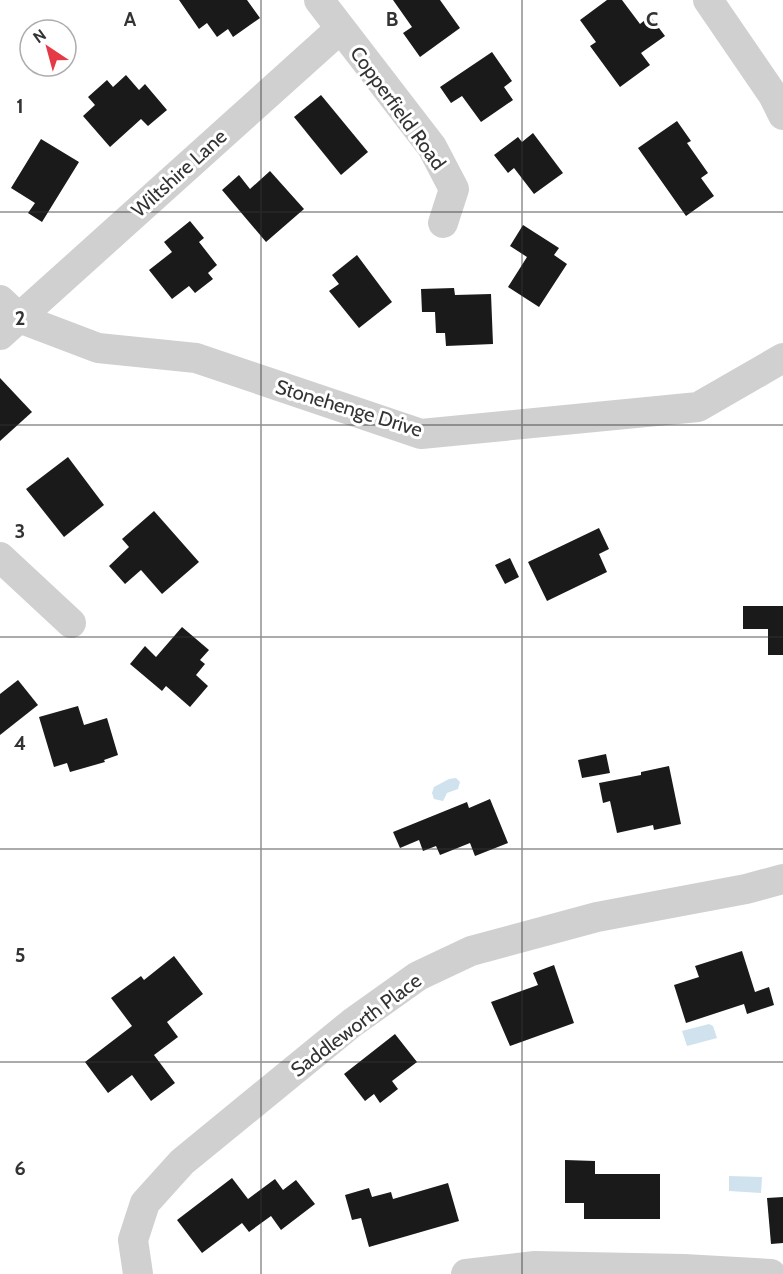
<svg xmlns="http://www.w3.org/2000/svg" width="783" height="1274" font-family="Cabin,sans-serif">
<style>
.water{fill:#cfe2ee}
.building{fill:#1a1a1a}
.lines{fill:none;stroke-linecap:round;stroke-linejoin:round}
.minor{stroke:#d0d0d0;stroke-width:30}
.grid{fill:none;stroke:#333;stroke-width:1.5;stroke-opacity:0.55}
.labels{text-anchor:middle;stroke-width:6;stroke-linejoin:round;paint-order:stroke}
.street-label{font-size:20px;fill:#333;stroke:#fff}
.grid-label{font-size:20px;text-anchor:middle;font-weight:bold;fill:#333;stroke:#fff;stroke-width:6;stroke-linejoin:round;paint-order:stroke}
</style>
<rect width="100%" height="100%" fill="#fff"/>
<!-- water -->
<g class="water">
<polygon points="456,778 460,782 458,789 447,793 443,801 434,799 432,793 434,787 449,779"/>
<polygon points="709,1024 713,1026 717,1038 687,1046 682,1031"/>
<polygon points="729,1176 762,1177 761,1193 729,1191"/>
</g>
<!-- building -->
<g class="building">
<polygon points="179,0 247,0 260,18 233,37 228,29 217,37 207,23 199,29"/>
<polygon points="393,0 440,0 460,28 420,57 403,33 412,27"/>
<polygon points="607,0 622,0 640,24 650,16 665,36 641,53 650,65 620,87 590,46 596,42 580,20"/>
<polygon points="492,52 512,81 504,87 513,100 481,122 462,96 451,103 440,87"/>
<polygon points="126,75 139,90 145,84 167,110 148,126 141,119 110,147 83,116 95,105 88,97 107,80 113,87"/>
<polygon points="321,95 368,152 341,175 294,117"/>
<polygon points="677,121 691,141 687,143 708,173 701,178 714,196 686,216 638,148"/>
<polygon points="533,133 563,173 534,194 514,168 508,173 494,155 518,137 522,142"/>
<polygon points="41,139 79,162 42,222 28,213 35,203 11,188"/>
<polygon points="270,171 304,209 266,242 222,190 239,175 250,189"/>
<polygon points="190,221 204,238 199,242 217,265 208,273 213,279 195,293 189,286 172,299 149,270 172,252 164,242"/>
<polygon points="523,225 559,248 554,255 567,264 539,307 508,287 527,257 510,246"/>
<polygon points="357,255 392,302 359,328 329,291 339,284 332,275"/>
<polygon points="454,288 455,295 491,294 493,344 446,346 445,333 436,333 435,312 422,312 421,289"/>
<polygon points="0,378 32,412 0,441"/>
<polygon points="68,457 104,505 64,537 26,489"/>
<polygon points="154,511 199,562 162,594 141,570 125,584 109,566 129,547 122,539"/>
<polygon points="599,528 609,549 599,554 607,572 547,601 528,562"/>
<polygon points="510,558 519,577 505,584 495,565"/>
<polygon points="743,606 783,606 783,655 768,655 768,629 743,629"/>
<polygon points="182,627 209,650 200,660 205,664 196,675 208,686 190,707 166,686 162,691 130,664 145,646 156,657"/>
<polygon points="18,680 38,705 0,735 0,694"/>
<polygon points="78,706 84,725 107,718 118,755 104,760 105,762 70,772 67,763 54,767 39,717"/>
<polygon points="606,754 610,773 582,778 578,760"/>
<polygon points="669,766 681,824 654,830 653,825 617,833 610,801 603,803 599,783 641,775 641,772"/>
<polygon points="490,799 508,843 475,856 470,843 440,855 436,846 423,851 419,840 400,848 393,832 467,802 469,808"/>
<polygon points="742,951 755,992 769,987 774,1005 747,1014 744,1004 686,1023 674,985 699,977 695,966"/>
<polygon points="174,956 203,994 167,1022 178,1037 154,1055 175,1083 151,1101 132,1075 108,1093 85,1062 132,1026 111,998 141,976 144,980"/>
<polygon points="554,965 574,1023 510,1046 491,1002 538,985 533,973"/>
<polygon points="395,1034 417,1062 392,1081 398,1089 380,1103 374,1094 365,1101 344,1074"/>
<polygon points="565,1160 595,1161 595,1174 660,1174 660,1219 584,1219 584,1203 565,1203"/>
<polygon points="232,1178 248,1199 275,1179 283,1190 296,1180 315,1204 281,1230 271,1216 249,1232 242,1223 202,1253 177,1220"/>
<polygon points="448,1183 459,1221 369,1247 361,1218 352,1220 345,1195 369,1188 372,1197 391,1192 393,1199"/>
<polygon points="783,1197 783,1243 771,1244 767,1198"/>
</g>
<g class="lines">
<!-- minor -->
<g class="minor">
<polyline points="319,0 432,147 454,189 443,223"/>
<polyline points="708,0 773,95 783,115"/>
<polyline points="0,300 19,318 98,348 196,358 421,434 698,407 783,358"/>
<polyline points="0,335 340,29"/>
<polyline points="0,557 71,623"/>
<polyline points="138,1274 133,1240 145,1203 182,1162 352,1023 418,976 471,951 597,917 746,889 783,879"/>
<polyline points="466,1274 535,1266 684,1269 771,1274"/>
</g>
</g>
<!-- grid -->
<path class="grid" d="M261 0V1274M522 0V1274M0 212H783M0 425H783M0 637H783M0 849H783M0 1062H783"/>
<g class="labels">
<!-- street labels -->
<g class="street-label">
<text transform="translate(398 108) rotate(54)" y="7">Copperfield Road</text>
<text transform="translate(179 173) rotate(-42)" y="7">Wiltshire Lane</text>
<text transform="translate(349 408) rotate(17)" y="7">Stonehenge Drive</text>
<text transform="translate(356 1025) rotate(-37)" y="7">Saddleworth Place</text>
</g>
</g>
<g class="grid-label">
<text x="130" y="26">A</text>
<text x="392" y="26">B</text>
<text x="652" y="26">C</text>
<text x="20" y="113">1</text>
<text x="20" y="325">2</text>
<text x="20" y="538">3</text>
<text x="20" y="750">4</text>
<text x="20" y="962">5</text>
<text x="20" y="1175">6</text>
</g>
<!-- north arrow -->
<g transform="translate(48 48) rotate(324)"><circle r="28" fill="#ffffff" stroke="#adadad" stroke-width="1.5"/>
<path d="M0-4.5L10 22L0 15L-10 22Z" fill="#e63946"/>
<text y="-9" font-size="16" font-weight="bold" text-anchor="middle" fill="#333333">N</text>
</g>
</svg>
